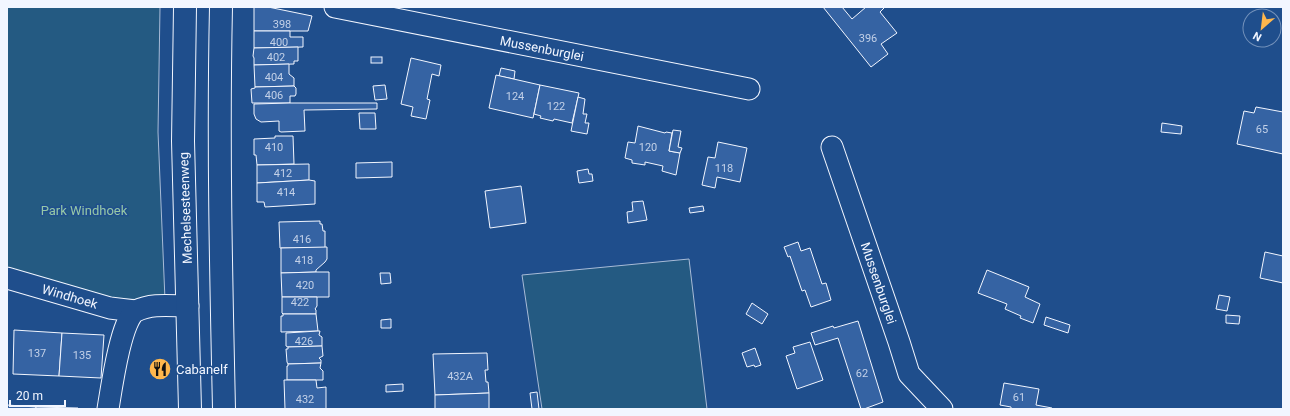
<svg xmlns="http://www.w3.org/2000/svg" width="1290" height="416" font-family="Roboto,sans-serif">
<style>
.green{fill:#245a82;stroke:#a8bbd7}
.building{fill:#3563a3;stroke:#f2f6ff}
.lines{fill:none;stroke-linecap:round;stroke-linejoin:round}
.minor-casing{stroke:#f2f6ff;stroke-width:23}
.major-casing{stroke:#f2f6ff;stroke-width:24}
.minor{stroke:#1f4e8c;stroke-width:21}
.major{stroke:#1f4e8c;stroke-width:22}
.labels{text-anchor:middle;stroke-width:3;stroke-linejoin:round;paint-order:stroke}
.number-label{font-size:11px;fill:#c3d1e8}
.street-label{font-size:13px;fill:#f2f6ff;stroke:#1f4e8c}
.park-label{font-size:13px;fill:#97c8a6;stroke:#1f4e8c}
.poi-label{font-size:13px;fill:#f2f6ff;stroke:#1f4e8c;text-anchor:start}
</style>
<rect width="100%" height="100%" fill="#1f4e8c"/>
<!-- green -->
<g class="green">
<polygon points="7,7 160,7 158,132 165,300 114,299 7,268"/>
<polygon points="689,259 707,409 542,409 522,275"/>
</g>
<!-- building -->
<g class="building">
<polygon points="254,7 268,7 312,16 308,31 254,31"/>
<polygon points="823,7 842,7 852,19 866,7 885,7 880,12 897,33 881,44 888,54 871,67"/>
<polygon points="254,31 290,31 290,37 303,37 303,47 254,48"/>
<polygon points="298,47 298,61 294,61 294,64 254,65 254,58 253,56 254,48"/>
<rect x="371" y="57" width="11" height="6"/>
<polygon points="411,58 441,65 439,76 432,74 427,99 430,100 426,119 411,116 413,107 401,104"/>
<polygon points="289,64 289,74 294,78 294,86 255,87 254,65"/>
<polygon points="501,68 515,71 514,79 499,76"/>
<polygon points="496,75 540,85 533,118 489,108"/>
<polygon points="385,85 387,99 375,100 373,86"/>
<polygon points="540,85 579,93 572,123 554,119 553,121 540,118 541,116 534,114"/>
<polygon points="294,86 296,88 296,94 295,96 290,96 290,103 252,103 251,89 255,88 255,87"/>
<polygon points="578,97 585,99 583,114 587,114 585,123 589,123 587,134 571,131"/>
<polygon points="290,103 377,103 377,109 304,110 305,131 281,132 279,131 279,121 261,122 256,119 254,114 254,104"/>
<polygon points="1256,107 1283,112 1283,154 1237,144 1244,111 1254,113"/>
<polygon points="359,113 375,113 376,129 360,129"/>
<polygon points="1162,123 1182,126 1181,134 1161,132"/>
<polygon points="638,126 665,133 666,132 672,133 669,151 680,153 676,175 662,171 663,166 645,162 645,165 632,163 632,160 625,158 628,142 635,143"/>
<polygon points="673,130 681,131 678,147 682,148 680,153 669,151"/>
<polygon points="275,136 293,136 294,164 257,165 256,155 254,155 254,139 275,138"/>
<polygon points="718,142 747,148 740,182 717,177 715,188 702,185 708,157 715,158"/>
<polygon points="392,162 392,177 356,178 356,163"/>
<polygon points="309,164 309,180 257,183 257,165"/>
<polygon points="588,169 589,174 592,174 593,181 579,183 577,171"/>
<polygon points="309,180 315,181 315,204 265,207 264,202 257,202 257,183"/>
<polygon points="521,186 526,223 490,228 485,191"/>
<polygon points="643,201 647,220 628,223 627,212 633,211 632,202"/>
<polygon points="703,206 704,211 690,213 689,208"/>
<polygon points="320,221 320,224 322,224 323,231 325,231 325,248 280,248 279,222"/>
<polygon points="798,242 801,251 810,248 822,284 826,283 831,300 811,307 805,290 802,291 790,256 788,257 784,247"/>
<polygon points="327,247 327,259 325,262 316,270 316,272 281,273 281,248"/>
<polygon points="1265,252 1283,256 1283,283 1260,278"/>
<polygon points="987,270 1029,287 1025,297 1040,304 1033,323 1020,318 1021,316 1005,309 1007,304 978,293"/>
<polygon points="316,272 329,272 329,297 282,297 281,273"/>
<polygon points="380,273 390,273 391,283 381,284"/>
<polygon points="1219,295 1230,297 1227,311 1216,309"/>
<polygon points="282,297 317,297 317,306 315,309 316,310 316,314 283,314 282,313"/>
<polygon points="752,303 768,314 762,324 746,314"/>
<polygon points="283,314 316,314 318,331 281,332 281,316 283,316"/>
<polygon points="1226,315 1240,316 1239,324 1226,323"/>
<polygon points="1046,317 1070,325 1068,333 1044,325"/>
<polygon points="391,319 391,328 381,328 381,320"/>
<polygon points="858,321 883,402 864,409 861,409 838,338 815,345 811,333 833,326 834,328"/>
<polygon points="14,330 62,333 59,376 13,374"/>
<polygon points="318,331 320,331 319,335 322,337 322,346 288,347 286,346 286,333"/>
<polygon points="62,333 104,335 101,378 59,376"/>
<polygon points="810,342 823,380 797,389 786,356 795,353 793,347"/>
<polygon points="322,346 323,356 319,358 321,360 321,363 288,364 287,362 286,349 288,349 288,347"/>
<polygon points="755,348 761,365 755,367 754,365 747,367 742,353"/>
<polygon points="487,353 488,370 485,370 486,382 488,382 489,393 435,395 433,354"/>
<polygon points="321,363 320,368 323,371 323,380 287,380 287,366 288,366 288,364"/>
<polygon points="284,380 316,380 317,388 326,387 326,409 285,409"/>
<polygon points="1004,383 1039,389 1036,405 1052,408 1052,409 1011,409 1011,407 1000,405"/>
<polygon points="403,384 403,391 386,392 386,385"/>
<polygon points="537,392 539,409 532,409 530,393"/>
<polygon points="489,393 489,409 435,409 435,395"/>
<polygon points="7,405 36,407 36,409 7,409"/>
<polygon points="36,407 78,408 78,409 36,409"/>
</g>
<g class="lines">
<!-- minor casing -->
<g class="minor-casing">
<g id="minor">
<polyline points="335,7 749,89"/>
<polyline points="832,147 899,342 909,374 942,409"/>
<polyline points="7,278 110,308 135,311"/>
<path d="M108 409C111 391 121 318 136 311 152 303 171 306 188 306"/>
</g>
</g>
<!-- major casing -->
<g class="major-casing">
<g id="major">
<polyline points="185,7 183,141 190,409"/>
<path d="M221 7C218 141 221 275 224 409"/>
</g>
</g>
<!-- minor -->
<use href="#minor" class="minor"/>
<!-- major -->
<use href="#major" class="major"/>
</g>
<!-- icons -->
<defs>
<g id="restaurant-disc" transform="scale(1.15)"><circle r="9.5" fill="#ffb74d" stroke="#1f4e8c"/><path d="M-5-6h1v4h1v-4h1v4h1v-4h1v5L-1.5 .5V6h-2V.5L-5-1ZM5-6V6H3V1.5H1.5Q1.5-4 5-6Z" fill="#111"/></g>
</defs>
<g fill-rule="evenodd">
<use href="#restaurant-disc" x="160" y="369"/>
</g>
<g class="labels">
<!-- number labels -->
<g class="number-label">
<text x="282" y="28">398</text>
<text x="868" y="42">396</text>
<text x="279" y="46">400</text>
<text x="276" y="61">402</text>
<text x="274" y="81">404</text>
<text x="274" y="99">406</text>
<text x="515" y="100">124</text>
<text x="556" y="110">122</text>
<text x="1262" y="133">65</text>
<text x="274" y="151">410</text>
<text x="648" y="151">120</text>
<text x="724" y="172">118</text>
<text x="283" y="177">412</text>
<text x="286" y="196">414</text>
<text x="302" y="243">416</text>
<text x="304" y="264">418</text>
<text x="305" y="289">420</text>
<text x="300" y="306">422</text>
<text x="304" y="345">426</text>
<text x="37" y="357">137</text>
<text x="82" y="359">135</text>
<text x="862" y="377">62</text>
<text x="460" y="380">432A</text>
<text x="1019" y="401">61</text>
<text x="305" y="403">432</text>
</g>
<!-- street labels -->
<g class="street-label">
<text transform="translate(542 48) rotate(11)" y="5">Mussenburglei</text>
<text transform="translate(185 208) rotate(-92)" y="5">Mechelsesteenweg</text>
<text transform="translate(879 283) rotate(71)" y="5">Mussenburglei</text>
<text transform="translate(70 296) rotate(16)" y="5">Windhoek</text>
</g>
<!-- park labels -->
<g class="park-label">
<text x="84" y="215">Park Windhoek</text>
</g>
<!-- poi labels -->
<g class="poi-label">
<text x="176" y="374">Cabanelf</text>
</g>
</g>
<!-- border -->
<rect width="1290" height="416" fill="none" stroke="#f2f6ff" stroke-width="16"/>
<!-- north arrow -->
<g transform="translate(1262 28) rotate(208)"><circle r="19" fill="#1f4e8c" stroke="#7391ba"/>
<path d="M0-3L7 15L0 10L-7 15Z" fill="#ffb74d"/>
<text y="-6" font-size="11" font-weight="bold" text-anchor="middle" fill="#f2f6ff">N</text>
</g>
<!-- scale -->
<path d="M10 400v6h55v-6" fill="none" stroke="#f2f6ff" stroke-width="2"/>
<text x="16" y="400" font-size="12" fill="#f2f6ff" stroke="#1f4e8c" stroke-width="3" paint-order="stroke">20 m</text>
</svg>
